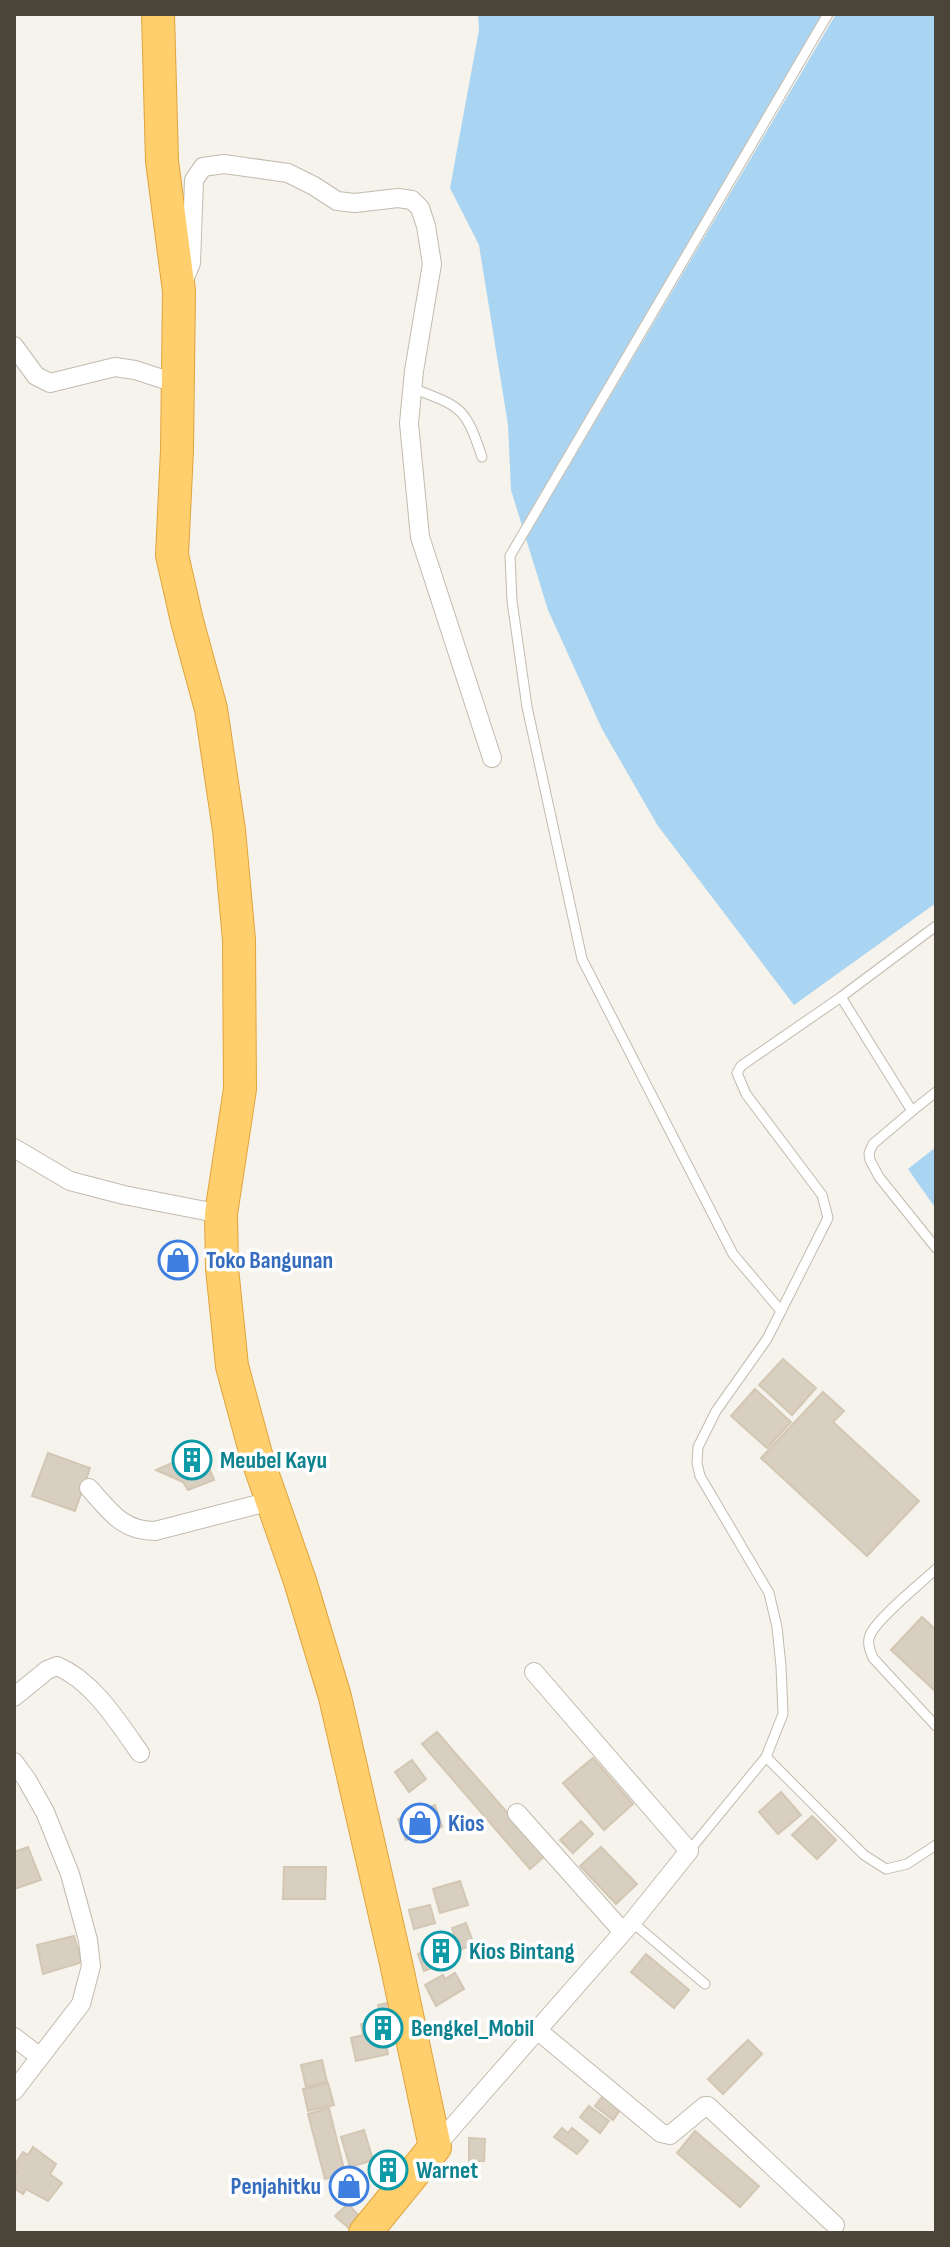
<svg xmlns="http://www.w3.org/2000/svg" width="950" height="2247" font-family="'Sofia Sans Condensed',sans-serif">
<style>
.water{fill:#a9d4f2}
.pier{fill:#f6f3ec}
.building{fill:#d8cfc1;stroke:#d3c7b4;stroke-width:2}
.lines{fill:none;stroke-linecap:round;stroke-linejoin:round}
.lane-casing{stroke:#c2bbae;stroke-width:11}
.street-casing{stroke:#c2bbae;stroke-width:20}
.highway-casing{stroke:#e0a43c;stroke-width:34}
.lane{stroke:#fff;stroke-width:9}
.street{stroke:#fff;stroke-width:18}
.highway{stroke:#ffcf6e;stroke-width:32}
.labels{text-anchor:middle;stroke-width:7;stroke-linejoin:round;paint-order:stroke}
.shop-label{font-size:24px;font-weight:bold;fill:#366cbe;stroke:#fff;text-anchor:start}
.culture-label{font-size:24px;font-weight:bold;fill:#0d838f;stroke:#fff;text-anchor:start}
</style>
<rect width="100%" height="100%" fill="#f6f3ec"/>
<!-- water -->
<g class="water">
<polygon points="478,14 936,14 936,903 794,1005 658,826 602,729 548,610 511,490 508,425 479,245 450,188 479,30"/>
<polygon points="936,1147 936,1209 908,1169"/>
</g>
<!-- pier -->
<polygon class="pier" points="822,14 836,14 523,544 519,530"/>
<!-- building -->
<g class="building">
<polygon points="783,1359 816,1388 792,1415 759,1385"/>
<polygon points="755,1389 791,1422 767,1448 731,1416"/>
<polygon points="823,1392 844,1411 833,1422 919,1501 867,1556 761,1458"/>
<polygon points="202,1450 214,1480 188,1490 183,1482 156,1470"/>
<polygon points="48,1453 90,1468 75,1511 32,1496"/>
<polygon points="922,1617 936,1630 936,1692 891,1650"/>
<polygon points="437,1732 545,1856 530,1869 422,1744"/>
<polygon points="593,1758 633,1804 604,1830 563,1783"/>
<polygon points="412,1760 426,1779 409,1792 395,1772"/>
<polygon points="781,1792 801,1815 778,1834 759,1812"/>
<polygon points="435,1805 442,1827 406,1840 398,1819"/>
<polygon points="812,1816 836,1840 817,1859 792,1835"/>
<polygon points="581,1821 593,1834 573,1853 560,1840"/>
<polygon points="28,1847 41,1880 14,1889 14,1852"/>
<polygon points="601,1847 637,1884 616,1904 580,1866"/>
<polygon points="284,1867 326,1867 325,1899 283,1899"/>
<polygon points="460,1881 468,1905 440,1913 433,1889"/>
<polygon points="430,1905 435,1923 414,1929 409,1910"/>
<polygon points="466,1923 474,1945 459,1950 452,1928"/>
<polygon points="74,1936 82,1962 43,1974 37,1945"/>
<polygon points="452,1936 460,1958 424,1971 418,1954 433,1949 431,1944"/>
<polygon points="646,1954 689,1990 674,2008 631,1972"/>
<polygon points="455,1973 464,1989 436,2006 425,1985 443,1975 445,1979"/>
<polygon points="398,2001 405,2031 384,2036 388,2054 356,2061 351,2038 363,2035 361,2024 382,2020 378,2005"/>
<polygon points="748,2040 762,2054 723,2094 708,2079"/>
<polygon points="322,2060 327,2082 306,2087 301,2065"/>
<polygon points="328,2083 334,2105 308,2111 303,2089"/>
<polygon points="605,2093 623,2106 613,2120 595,2106"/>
<polygon points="589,2106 609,2121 600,2133 580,2117"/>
<polygon points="329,2108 345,2173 325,2179 308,2114"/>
<polygon points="562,2128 568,2133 572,2128 588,2141 577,2154 554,2137"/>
<polygon points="364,2130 373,2160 350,2167 341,2137"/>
<polygon points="695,2131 759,2186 740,2207 677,2153"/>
<polygon points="469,2138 485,2139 484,2161 469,2161"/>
<polygon points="33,2147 56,2164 50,2174 62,2183 48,2201 26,2189 23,2194 17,2190 14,2182 14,2176 17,2172 14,2166 23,2152 28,2155"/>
<polygon points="394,2157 400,2178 382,2185 376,2162"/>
<polygon points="348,2204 363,2220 351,2230 335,2216"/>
</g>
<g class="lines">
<!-- lane casing -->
<g class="lane-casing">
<g id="lane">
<path d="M412 388C461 407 465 406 482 457"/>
<polyline points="841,997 912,1111 936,1092"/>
<polyline points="912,1111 873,1144 869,1153 870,1160 879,1177 936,1248"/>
<polyline points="781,1311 733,1254 582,959 527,707 512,601 510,556 828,14"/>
<path d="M936 1569C920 1584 881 1615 871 1633 866 1642 870 1650 873 1658L936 1726"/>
<polyline points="766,1757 864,1855 886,1869 907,1864 936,1845"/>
<polyline points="689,1851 766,1757 783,1714 781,1666 777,1627 769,1593 700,1476 697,1463 698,1447 716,1411 767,1339 828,1218 822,1195 746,1094 737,1073 741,1066 841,997 936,926"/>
<polyline points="632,1922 705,1984"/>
</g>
</g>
<!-- street casing -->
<g class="street-casing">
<g id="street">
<polyline points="183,282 191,263 194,180 203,167 224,164 288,173 314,186 337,201 355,203 398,198 412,200 420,208 426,226 432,264 414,371 409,423 420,537 492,758"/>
<polyline points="14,346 36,376 50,383 115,367 135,370 178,384"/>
<polyline points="14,1148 70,1181 124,1195 221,1214"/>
<path d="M89 1488C110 1511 122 1531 155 1531L271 1501"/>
<path d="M14 1697 47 1670 57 1666C93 1681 118 1722 140 1753"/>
<polyline points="14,1762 27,1780 45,1812 70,1874 88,1940 91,1966 81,2004 14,2091"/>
<polyline points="517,1813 623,1932"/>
<polyline points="536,2029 661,2133 670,2135 705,2106 708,2106 835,2225"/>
<polyline points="14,2037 40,2057"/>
<polyline points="435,2147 632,1922 689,1851 534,1672"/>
</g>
</g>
<!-- highway casing -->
<g class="highway-casing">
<polyline id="highway" points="158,14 162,161 179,291 177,450 172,555 187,621 211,709 229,830 239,940 240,1089 221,1214 222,1268 232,1366 257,1458 300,1581 335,1697 396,1963 435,2147 365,2233"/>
</g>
<!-- lane -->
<use href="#lane" class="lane"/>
<!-- street -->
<use href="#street" class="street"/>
<!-- highway -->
<use href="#highway" class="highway"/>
</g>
<!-- icons -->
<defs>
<g id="shop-ring" transform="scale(2)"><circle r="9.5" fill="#fff" stroke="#3f7fe0" stroke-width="1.5"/><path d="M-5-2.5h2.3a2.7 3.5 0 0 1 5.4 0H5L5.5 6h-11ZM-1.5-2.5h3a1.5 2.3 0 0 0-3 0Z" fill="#3f7fe0"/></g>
<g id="building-ring" transform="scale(2)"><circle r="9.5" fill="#fff" stroke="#0f9aa8" stroke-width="1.5"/><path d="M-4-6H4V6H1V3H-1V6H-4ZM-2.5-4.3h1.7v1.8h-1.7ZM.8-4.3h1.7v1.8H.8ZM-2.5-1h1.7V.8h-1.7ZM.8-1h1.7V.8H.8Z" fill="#0f9aa8"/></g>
</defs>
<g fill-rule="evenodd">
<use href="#shop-ring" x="178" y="1260"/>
<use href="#building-ring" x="192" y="1460"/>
<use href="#shop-ring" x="420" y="1823"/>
<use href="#building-ring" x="441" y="1951"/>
<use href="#building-ring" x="383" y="2028"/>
<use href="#building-ring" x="388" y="2170"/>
<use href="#shop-ring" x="349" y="2186"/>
</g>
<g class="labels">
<!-- shop labels -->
<g class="shop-label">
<text x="206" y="1268">Toko Bangunan</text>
<text x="448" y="1831">Kios</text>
<text x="321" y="2194" text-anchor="end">Penjahitku</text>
</g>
<!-- culture labels -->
<g class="culture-label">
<text x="220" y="1468">Meubel Kayu</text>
<text x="469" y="1959">Kios Bintang</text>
<text x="411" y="2036">Bengkel_Mobil</text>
<text x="416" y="2178">Warnet</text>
</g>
</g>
<!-- border -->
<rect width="950" height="2247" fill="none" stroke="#4b4439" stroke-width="32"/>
</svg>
